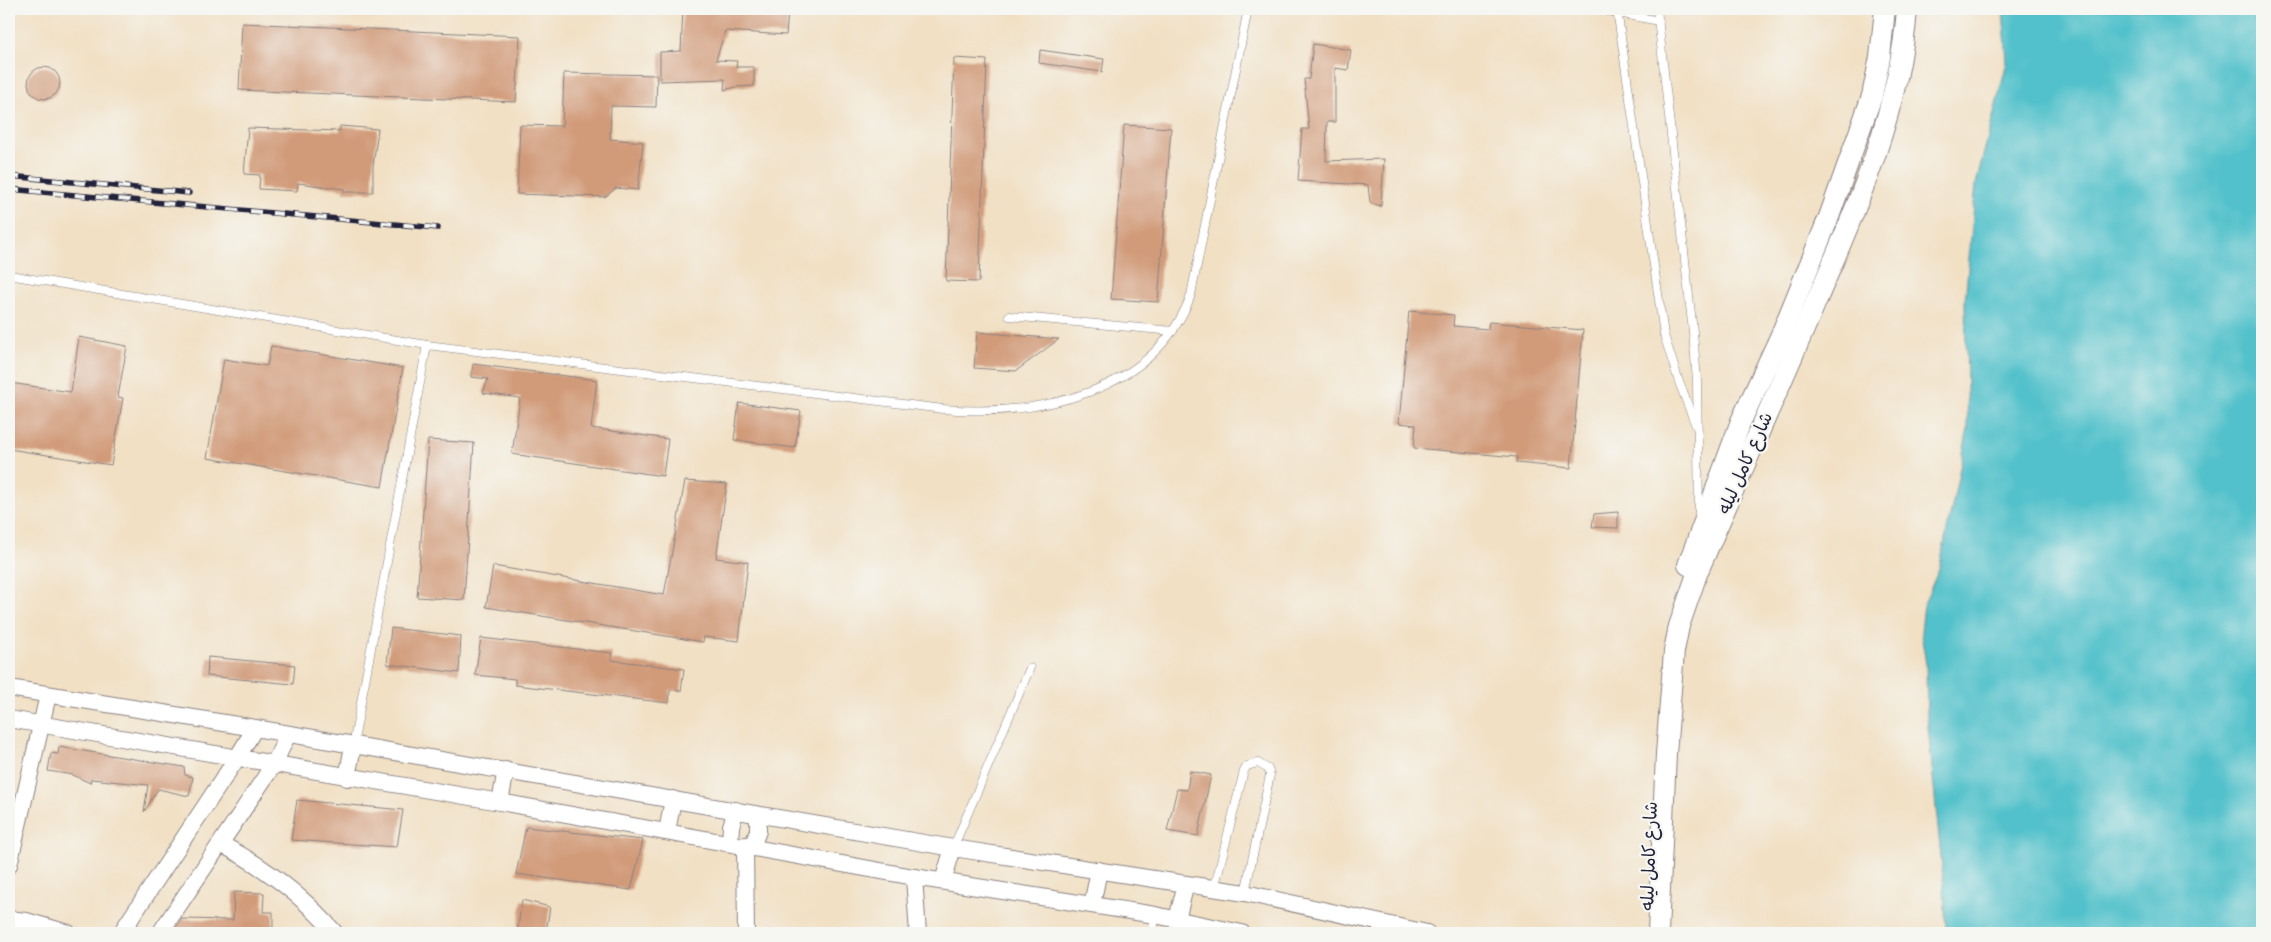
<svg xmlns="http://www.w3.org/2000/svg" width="2271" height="942" font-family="Caveat,'Playpen Sans Arabic',sans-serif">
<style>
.water{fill:#53c1cb;stroke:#3a7283}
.building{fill:#d19b7a}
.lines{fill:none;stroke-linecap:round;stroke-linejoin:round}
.service-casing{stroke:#8a8180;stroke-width:9}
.minor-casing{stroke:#8a8180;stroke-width:18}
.tertiary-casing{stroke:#8a8180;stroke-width:22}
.service{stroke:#fff;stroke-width:8}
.minor{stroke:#fff;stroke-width:16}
.tertiary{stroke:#fff;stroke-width:20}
.rail-casing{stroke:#22223b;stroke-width:5.5}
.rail{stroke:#f6f6f2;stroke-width:4;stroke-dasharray:11;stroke-linecap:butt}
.labels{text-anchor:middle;stroke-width:4.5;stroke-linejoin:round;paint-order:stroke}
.street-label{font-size:18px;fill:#22223b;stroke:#f6f6f2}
</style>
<rect width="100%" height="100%" fill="#f6f6f2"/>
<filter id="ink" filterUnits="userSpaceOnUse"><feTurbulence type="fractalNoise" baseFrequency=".02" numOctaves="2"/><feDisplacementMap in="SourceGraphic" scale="10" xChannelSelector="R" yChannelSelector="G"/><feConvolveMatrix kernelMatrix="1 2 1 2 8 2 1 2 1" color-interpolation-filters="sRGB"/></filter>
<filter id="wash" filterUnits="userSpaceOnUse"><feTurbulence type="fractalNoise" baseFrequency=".0096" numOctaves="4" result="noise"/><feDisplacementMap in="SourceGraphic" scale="20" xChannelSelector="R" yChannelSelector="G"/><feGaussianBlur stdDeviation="1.12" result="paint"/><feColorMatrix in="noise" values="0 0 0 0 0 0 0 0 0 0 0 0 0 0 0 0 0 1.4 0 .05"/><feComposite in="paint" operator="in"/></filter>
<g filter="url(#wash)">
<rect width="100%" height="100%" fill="#f1e0c4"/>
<!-- water -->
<polygon class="water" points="2003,9 2262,9 2262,933 1946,933 1944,888 1927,717 1926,664 1921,633 1924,604 1939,569 1968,429 1965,301 1976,184 2007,62"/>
<g id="blocks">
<!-- building -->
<g class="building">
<polygon points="683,9 788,11 786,35 725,31 716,60 737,61 736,67 754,67 754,86 736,87 724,90 725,79 660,81 660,52 681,51"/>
<polygon points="242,23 520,36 516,102 239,90"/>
<polygon points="1313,44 1351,50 1348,70 1335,68 1335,122 1327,122 1326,161 1384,159 1381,206 1370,203 1368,185 1298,181 1302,129 1309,129 1304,79 1309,79"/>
<polygon points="1040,50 1104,59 1102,72 1039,63"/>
<polygon points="954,58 987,60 979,282 946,281"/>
<circle cx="44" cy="83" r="16"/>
<polygon points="564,73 657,75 656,107 611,106 610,139 643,142 638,190 616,188 605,197 517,194 520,125 562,126"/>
<polygon points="1124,125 1171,128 1158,302 1111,299"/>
<polygon points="340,126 378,129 373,166 373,192 344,192 344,189 298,183 297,191 259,189 260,175 244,174 248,128 340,131"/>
<polygon points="1409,311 1454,315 1453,326 1488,329 1489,322 1583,330 1571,468 1516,463 1517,457 1414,448 1416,425 1399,423"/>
<polygon points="977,332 1059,339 1016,371 974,368"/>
<polygon points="79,337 127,346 118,397 123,398 111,465 9,449 10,383 71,392"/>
<polygon points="271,346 403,368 382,487 207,458 224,359 267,366"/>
<polygon points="473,364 597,380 591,428 668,439 663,476 512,454 520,398 483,393 488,379 471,377"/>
<polygon points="739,403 801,411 795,448 734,440"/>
<polygon points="428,440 474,443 464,600 417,597"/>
<polygon points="685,481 727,484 716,558 748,562 739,641 704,637 703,642 486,607 493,566 664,595"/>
<polygon points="1618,512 1618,528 1592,527 1594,514"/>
<polygon points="391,628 461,636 459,673 387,664"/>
<polygon points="481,638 612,653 611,660 684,669 681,691 670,690 669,703 515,685 515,679 475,675"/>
<polygon points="208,657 295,665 293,684 207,676"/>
<polygon points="59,747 184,767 185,775 193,777 189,796 158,789 144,812 148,785 91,779 90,783 73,775 48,771 51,753 58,754"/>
<polygon points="1190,771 1211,775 1198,836 1167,831 1177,789 1187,790"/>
<polygon points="297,800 403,810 397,847 291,840"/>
<polygon points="526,827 643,840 631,890 516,874"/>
<polygon points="234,892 264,893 263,912 273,912 273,933 172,933 182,919 233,920"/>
<polygon points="522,900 550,907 546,933 517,933"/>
</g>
</g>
</g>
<g filter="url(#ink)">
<use href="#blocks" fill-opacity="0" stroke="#8a8180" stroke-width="1"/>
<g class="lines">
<!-- service casing -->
<g class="service-casing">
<g id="service">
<polyline points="1598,9 1659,21"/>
<polyline points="1617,9 1664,335 1679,382 1696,426"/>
<polyline points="1657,9 1693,332 1697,381 1699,514"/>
<path d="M9 275 427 345 943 409C1037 417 1155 394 1191 295L1248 9"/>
<polyline points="1009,316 1173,331"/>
<polyline points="353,746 427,345"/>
<polyline points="953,848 1030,668"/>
<polyline points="1214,889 1244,771 1247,766 1258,763 1268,769 1270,775 1245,893"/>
<polyline points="1153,933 1155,915"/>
</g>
</g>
<!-- minor casing -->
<g class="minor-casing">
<g id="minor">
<polyline points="9,688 255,728 953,848 1245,893 1427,933"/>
<polyline points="9,719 500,802 914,877 1155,915 1242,933"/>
<polyline points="347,778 353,746"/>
<polyline points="500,802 506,770"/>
<polyline points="667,832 673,799"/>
<polyline points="730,843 731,826 736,810"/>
<path d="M221 844C265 867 302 895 335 933"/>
<polyline points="745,845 746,933"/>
<polyline points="752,847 758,831 758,815"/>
<polyline points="9,865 48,695"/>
<polyline points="914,877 918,933"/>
<polyline points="943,881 953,848"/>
<polyline points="1092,905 1099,870"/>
<polyline points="9,919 26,921 68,933"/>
<polyline points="1177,919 1186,884"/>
<polyline points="121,933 237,758 255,728"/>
<polyline points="160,933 274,764 288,734"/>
</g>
</g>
<!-- tertiary casing -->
<g class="tertiary-casing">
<g id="tertiary">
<polyline points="1688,565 1741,421 1780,337 1829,217 1872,96 1880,57 1885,9"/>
<path d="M1658 933 1666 754 1674 651 1679 626 1698 571C1738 479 1779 389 1818 297 1858 205 1900 109 1907 9"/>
</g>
</g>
<!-- service -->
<use href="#service" class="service"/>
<!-- minor -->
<use href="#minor" class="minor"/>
<!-- tertiary -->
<use href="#tertiary" class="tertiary"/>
<!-- rail casing -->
<g class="rail-casing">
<g id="rail">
<polyline points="9,176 189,193"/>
<polyline points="9,189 438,228"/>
</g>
</g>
<!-- rail -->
<use href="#rail" class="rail"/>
</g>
</g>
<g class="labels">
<!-- street labels -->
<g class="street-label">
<text transform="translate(1745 463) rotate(-66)" y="6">شارع كامل ليله</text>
<text transform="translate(1649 856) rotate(-88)" y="6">شارع كامل ليله</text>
</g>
</g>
<!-- margin -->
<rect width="2271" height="942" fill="none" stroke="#f6f6f2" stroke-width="30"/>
</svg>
